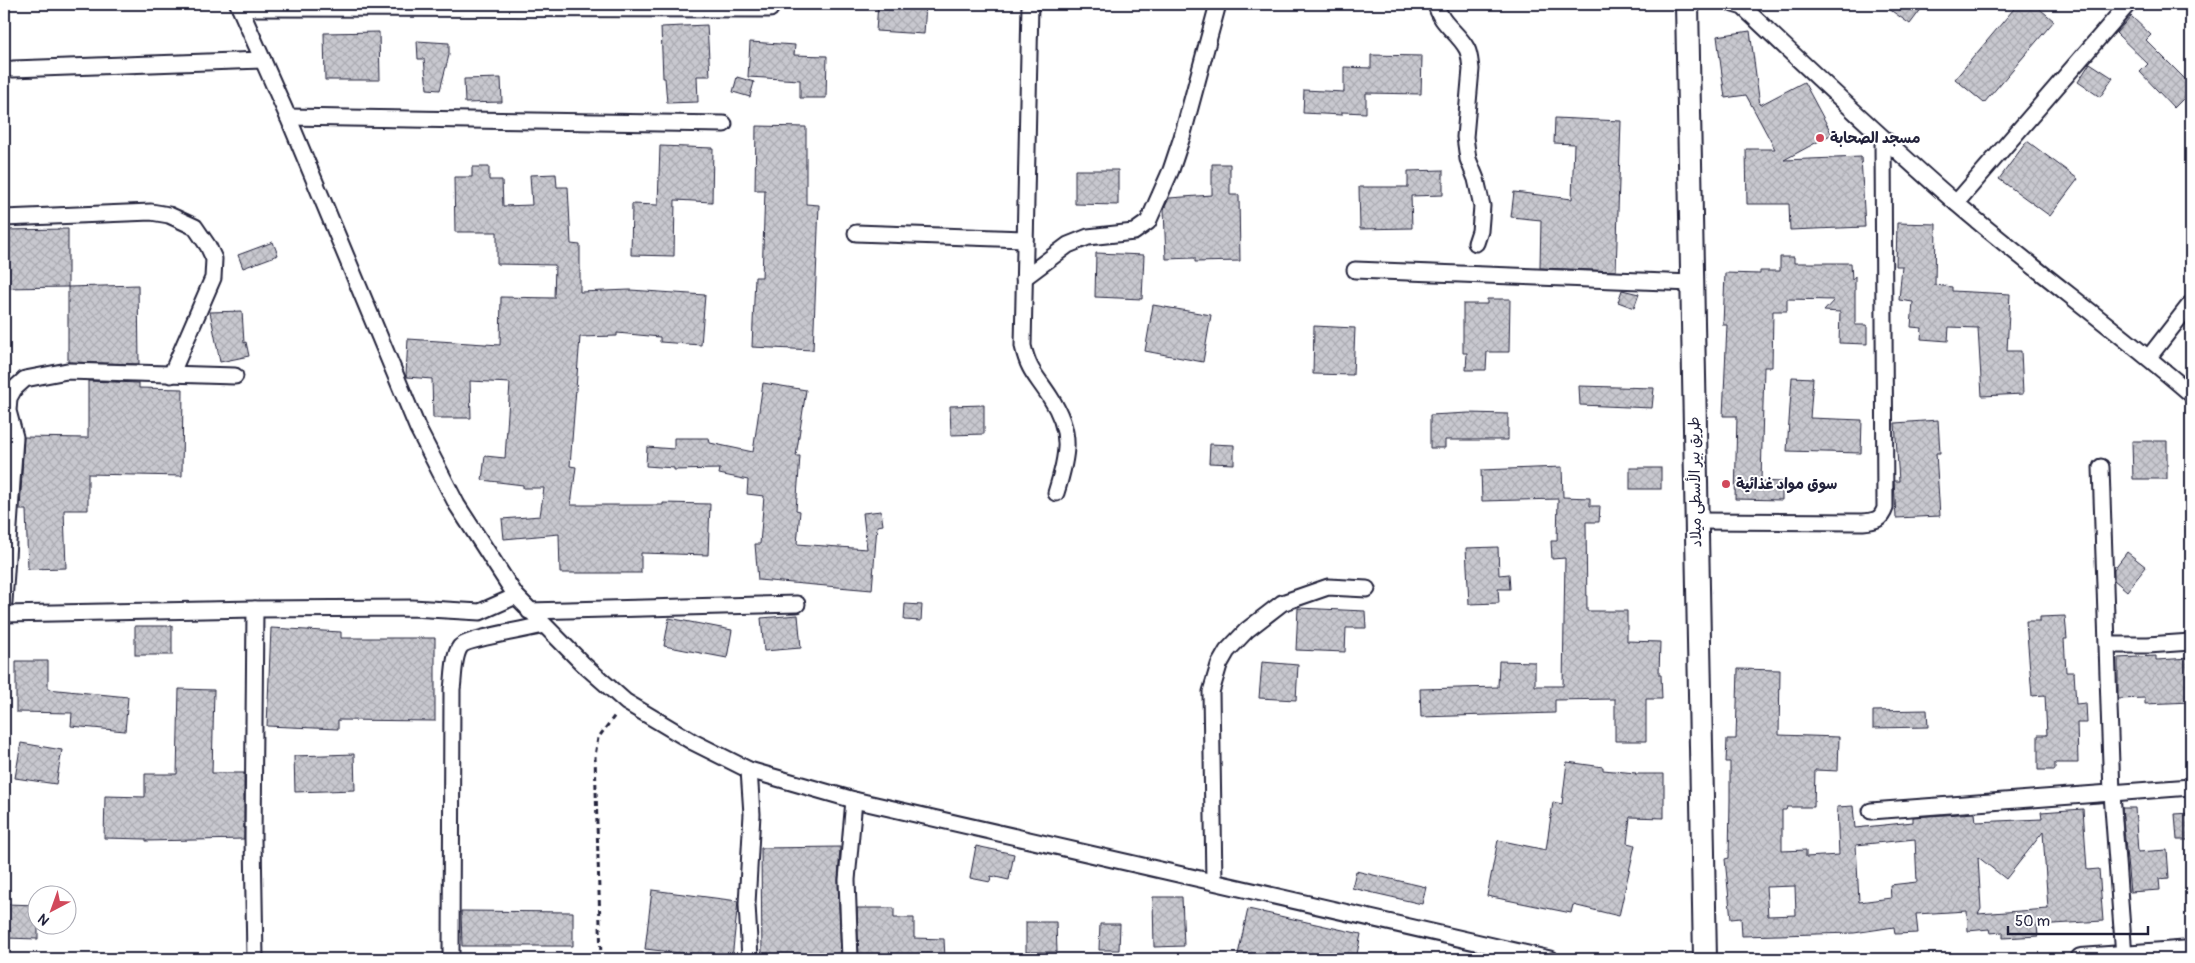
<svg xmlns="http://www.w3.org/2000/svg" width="2195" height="963" font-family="Pangolin,'Playpen Sans Arabic',sans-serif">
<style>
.building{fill:url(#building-cross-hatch);stroke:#22223b;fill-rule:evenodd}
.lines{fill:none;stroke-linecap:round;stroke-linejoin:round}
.street-casing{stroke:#22223b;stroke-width:19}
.secondary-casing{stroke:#22223b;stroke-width:24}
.primary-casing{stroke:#22223b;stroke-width:26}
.path{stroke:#22223b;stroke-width:3;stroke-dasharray:5 4;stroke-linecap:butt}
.street{stroke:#fff;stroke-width:15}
.secondary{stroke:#fff;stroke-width:20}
.primary{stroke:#fff;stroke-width:22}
.poi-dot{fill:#d1495b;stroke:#fff;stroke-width:2}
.labels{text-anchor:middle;stroke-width:4;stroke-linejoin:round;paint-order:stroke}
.poi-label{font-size:15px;font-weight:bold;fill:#22223b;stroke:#fff;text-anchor:start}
.street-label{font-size:15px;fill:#22223b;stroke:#fff}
</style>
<defs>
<pattern id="building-cross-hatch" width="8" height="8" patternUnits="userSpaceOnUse" patternTransform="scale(1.25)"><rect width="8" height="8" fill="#c8c8cf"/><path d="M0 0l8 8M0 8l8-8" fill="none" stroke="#acacb3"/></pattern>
</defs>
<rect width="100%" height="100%" fill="#fff"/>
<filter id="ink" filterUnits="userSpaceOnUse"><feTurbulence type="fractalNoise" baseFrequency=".02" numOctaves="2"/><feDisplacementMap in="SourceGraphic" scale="10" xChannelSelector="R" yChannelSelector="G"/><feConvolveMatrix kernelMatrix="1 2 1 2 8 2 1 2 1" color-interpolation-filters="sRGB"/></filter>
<g filter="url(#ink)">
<!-- building -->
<g class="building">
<polygon points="878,4 926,4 924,34 876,31"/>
<polygon points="1882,4 1925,4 1910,24"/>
<polygon points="2018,4 2034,4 2054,21 1984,103 1955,79"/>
<polygon points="2131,16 2151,35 2146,40 2191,85 2191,91 2174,108 2140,72 2148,64 2116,33"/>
<polygon points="707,25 710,76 697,76 698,102 667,103 665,78 663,78 661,27"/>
<polygon points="1750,31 1760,105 1804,82 1832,134 1784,160 1861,157 1865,227 1790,230 1789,204 1747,204 1746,149 1775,149 1746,95 1725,98 1717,36"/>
<polygon points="379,32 380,80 325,80 324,33"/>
<polygon points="417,41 449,43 449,55 440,90 427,89 424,59 418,59"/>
<polygon points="750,42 795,45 794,55 827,56 826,98 800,98 800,80 748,77"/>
<polygon points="1371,55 1422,56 1421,94 1366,93 1366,113 1342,112 1342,115 1303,113 1304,90 1344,92 1344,67 1371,68"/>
<polygon points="2090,63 2113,78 2100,97 2078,82"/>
<polygon points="737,77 754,82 750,97 733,92"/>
<polygon points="501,78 502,102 465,103 464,79"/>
<polygon points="1555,118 1621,121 1616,271 1540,268 1541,220 1511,217 1514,192 1572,199 1574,144 1554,143"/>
<polygon points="756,126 806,127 806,204 819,205 813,350 752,347 755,277 762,277 765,190 755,190"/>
<polygon points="2027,141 2078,179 2050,216 1999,179"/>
<polygon points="660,146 713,148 712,202 675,200 674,256 631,255 632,204 658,205"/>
<polygon points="1212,164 1230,164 1230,195 1239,195 1240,261 1195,262 1195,258 1166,259 1164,209 1169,198 1212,195"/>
<polygon points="472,167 489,167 489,180 502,180 503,206 532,205 530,175 556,174 557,187 568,187 571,244 580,245 580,292 630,290 705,295 701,345 660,342 660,337 617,333 617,336 580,337 570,466 576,467 571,505 663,505 663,503 710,504 708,555 641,553 641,573 560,573 559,534 504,539 502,519 540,516 544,488 523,488 523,485 482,480 485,456 505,458 510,383 470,381 471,418 433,418 432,379 407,377 406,375 408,339 500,345 501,297 554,298 555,265 497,264 497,232 455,232 454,177 472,177"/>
<polygon points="1075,170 1118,170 1118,205 1075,204"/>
<polygon points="1443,170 1443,195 1411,196 1412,228 1360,229 1359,187 1408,187 1408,171"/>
<polygon points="1897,223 1936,224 1935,285 1952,287 1952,291 2010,294 2007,351 2021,351 2023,394 1982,396 1978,328 1949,327 1948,341 1921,339 1922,328 1911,327 1913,302 1899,300 1902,266 1896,266"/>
<polygon points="68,229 68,287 4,288 4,230"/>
<polygon points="273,242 278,255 243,268 238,255"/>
<polygon points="1096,253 1144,255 1142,299 1095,297"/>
<polygon points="1780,257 1794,257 1794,263 1851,263 1852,280 1855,276 1855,325 1867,325 1867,344 1839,343 1840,312 1824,311 1834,300 1787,299 1787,311 1773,311 1772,367 1764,367 1761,481 1782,482 1782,500 1735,499 1737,416 1723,416 1727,325 1723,325 1725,273 1760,274 1760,271 1780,271"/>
<polygon points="138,285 139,364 68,362 68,287"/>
<polygon points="1622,290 1639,294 1634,308 1618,302"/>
<polygon points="1487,299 1510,299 1509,352 1487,352 1486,370 1466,370 1467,353 1463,353 1463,304 1487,304"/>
<polygon points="1153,305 1211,315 1203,362 1145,351"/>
<polygon points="242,311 244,343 246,342 249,356 220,362 210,312"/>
<polygon points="1314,326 1355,328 1353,375 1313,374"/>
<polygon points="1792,377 1813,378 1810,418 1862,420 1861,453 1787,451"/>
<polygon points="88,381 139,383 139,388 183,389 182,476 88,474 88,510 64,510 66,568 28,569 26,510 20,510 24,437 88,438"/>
<polygon points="763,383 806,390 796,456 800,456 796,510 800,511 797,544 867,549 863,513 881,511 883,525 877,526 872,590 758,580 755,544 760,544 764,496 747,494 748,480 719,474 720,469 674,470 674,468 646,466 647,447 674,449 674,438 709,438 710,443 753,452"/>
<polygon points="1579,386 1654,388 1652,408 1580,405"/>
<polygon points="984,405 984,434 951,435 950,406"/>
<polygon points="1469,413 1508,414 1508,440 1445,440 1445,448 1430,448 1430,415"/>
<polygon points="1938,420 1940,453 1936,453 1940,516 1896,518 1894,481 1899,481 1895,423"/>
<polygon points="2132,441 2167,441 2167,479 2133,479"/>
<polygon points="1210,444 1234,445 1234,464 1209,463"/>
<polygon points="1562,467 1563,497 1590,498 1590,506 1600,506 1599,522 1586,522 1587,611 1627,611 1627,641 1660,642 1659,675 1661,675 1662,699 1646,699 1646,741 1615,741 1615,699 1555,700 1555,713 1421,717 1420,689 1498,687 1499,661 1535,662 1535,686 1563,686 1565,558 1552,559 1551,541 1557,541 1558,499 1482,501 1481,470"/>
<rect x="1630" y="468" width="31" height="21"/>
<polygon points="1498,547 1499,575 1509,574 1510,589 1498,589 1499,603 1469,604 1466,548"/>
<polygon points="2127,552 2146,567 2127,591 2114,580 2114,569"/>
<polygon points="905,604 922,605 921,621 904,620"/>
<polygon points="1298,608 1365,611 1366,628 1346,628 1345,652 1296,650"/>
<polygon points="798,615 801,648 764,651 761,618"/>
<polygon points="2065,616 2067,639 2064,639 2066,672 2074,672 2076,704 2086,703 2087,723 2077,723 2078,763 2055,763 2055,770 2038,770 2038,735 2047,735 2045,695 2032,696 2026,621 2040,621 2040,617"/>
<polygon points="669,618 732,630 727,658 664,646"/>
<rect x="135" y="626" width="37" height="29"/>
<polygon points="271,628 341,632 341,638 435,638 435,721 338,720 338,729 267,726"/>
<polygon points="2156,656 2156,660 2191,658 2191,702 2145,704 2145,698 2118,699 2118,658"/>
<polygon points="16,661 48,661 48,689 128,697 125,731 71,726 72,713 16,712"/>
<polygon points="1262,662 1298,665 1296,700 1259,698"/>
<path d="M1738 669 1780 670 1779 735 1839 737 1838 771 1815 770 1814 807H1787L1786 810H1782V851L1806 850V857L1839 855 1837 807 1853 806 1855 828 1913 822V817L1975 813 1976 822 2042 819 2041 812 2083 809 2087 870 2099 869 2103 921 2037 925 2038 936 2003 938V932L1990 933 1989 929 1968 931 1967 911 1916 914 1918 933 1895 934 1894 927 1854 933 1742 936 1741 918 1731 919 1725 859 1729 858 1730 800V762H1726L1727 739H1736ZM2043 832 2048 909 1978 914 1981 909 1978 857 2006 879ZM1915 839 1917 882 1890 885 1891 898 1859 902 1856 845ZM1795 886 1796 915 1768 916 1766 887Z"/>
<polygon points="179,689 214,690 212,773 244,773 244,839 146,841 146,839 104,838 105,796 145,797 145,774 177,774"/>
<polygon points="1927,710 1928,727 1873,728 1873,711"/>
<polygon points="21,743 62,750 56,784 15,778"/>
<polygon points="354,754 355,790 295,792 294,756"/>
<polygon points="1567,762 1603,767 1603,770 1636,773 1635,774 1664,774 1664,818 1630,817 1627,843 1635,845 1619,916 1573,905 1571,913 1487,896 1498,840 1546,850 1553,802 1562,804"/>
<polygon points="2122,808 2135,808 2138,852 2167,850 2169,878 2159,879 2160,890 2130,892"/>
<polygon points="2191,813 2191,840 2177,840 2175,814"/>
<polygon points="976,846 1014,854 1009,880 991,876 990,882 970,878"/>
<polygon points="840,847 838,880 841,959 762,959 761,848"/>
<polygon points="1356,871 1426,887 1422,904 1352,888"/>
<polygon points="652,890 738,901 732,959 645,949"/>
<polygon points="1153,897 1182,897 1184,946 1154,947"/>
<polygon points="6,904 38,905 38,939 5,938"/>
<polygon points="857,908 894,908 894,918 914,918 914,938 944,939 945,959 859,959"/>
<polygon points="1248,909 1361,934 1356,959 1237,959"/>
<polygon points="461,911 573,912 573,946 462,946"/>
<polygon points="1026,922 1056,922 1057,952 1026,952"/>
<polygon points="1100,924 1120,924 1119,950 1099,950"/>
</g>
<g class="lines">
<!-- street casing -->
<g class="street-casing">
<g id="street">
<polyline points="238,4 288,117 418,429 457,505 516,596 582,663 626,702 693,742 749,770 854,800 1550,959"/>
<path d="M1030 4 1023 346C1029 372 1036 375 1050 397 1073 432 1068 455 1056 493"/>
<path d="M1436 4C1440 24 1458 32 1467 49 1470 55 1470 62 1471 69L1465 137 1468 159 1476 179 1482 206 1480 231 1476 243"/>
<path d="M1733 4 1743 7C1813 73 1883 140 1956 203 2033 269 2115 328 2191 394"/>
<polyline points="240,8 770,9"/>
<polyline points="13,69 263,60"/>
<polyline points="288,117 724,124"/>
<polyline points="1956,203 2128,4"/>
<polyline points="4,218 151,212 169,215 195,227 208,246 214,259 213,278 171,375"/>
<polyline points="856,233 1025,239"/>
<polyline points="1355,270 1692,283"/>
<polyline points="1024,278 1068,245 1088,237 1134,232 1148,222 1171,170 1182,137 1218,4"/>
<polyline points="2149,357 2191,303"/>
<polyline points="2101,467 2112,794 2124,956"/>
<path d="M1695 521 1863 522C1875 521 1881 520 1885 508L1883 138"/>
<polyline points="4,602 15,437 8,411 9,398 14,389 25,379 67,371 235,376"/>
<polyline points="255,609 253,839 255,959"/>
<polyline points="529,611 797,604"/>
<polyline points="4,614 255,609 412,608 480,612 516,596"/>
<polyline points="2108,645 2148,645 2191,642"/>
<polyline points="749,770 752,814 747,904 750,959"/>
<polyline points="1871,811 2191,787"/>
<polyline points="1214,881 1211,692 1219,665 1227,651 1247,630 1282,603 1328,587 1367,589"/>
<path d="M451 959 452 689C454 677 453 657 460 647 465 639 529 629 543 625"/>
<polyline points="850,959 847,880 854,800"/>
</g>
</g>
<!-- secondary casing -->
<g class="secondary-casing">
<polyline id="secondary" points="2081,959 2191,951"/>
</g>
<!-- primary casing -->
<g class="primary-casing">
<polyline id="primary" points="1687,4 1705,959"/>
</g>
<!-- path -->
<polyline class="path" points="601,959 595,756 598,738 616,714"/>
<!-- street -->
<use href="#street" class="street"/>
<!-- secondary -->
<use href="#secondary" class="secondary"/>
<!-- primary -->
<use href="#primary" class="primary"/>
</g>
</g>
<!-- markers -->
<g class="poi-dot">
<circle cx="1820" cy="138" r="5"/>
<circle cx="1726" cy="484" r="5"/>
</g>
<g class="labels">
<!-- poi labels -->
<g class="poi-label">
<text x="1830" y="143">مسجد الصحابة</text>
<text x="1736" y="489">سوق مواد غذائية</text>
</g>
<!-- street labels -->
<g class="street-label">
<text transform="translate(1695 482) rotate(-91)" y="5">طريق بير الأسطى ميلاد</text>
</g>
</g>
<!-- margin -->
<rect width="2195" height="963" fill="none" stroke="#fff" stroke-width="20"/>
<rect x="10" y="10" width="2175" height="943" fill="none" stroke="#22223b" stroke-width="2" filter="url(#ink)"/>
<!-- north arrow -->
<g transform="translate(52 910) rotate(221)"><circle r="24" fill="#ffffff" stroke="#a7a7b1"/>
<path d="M0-4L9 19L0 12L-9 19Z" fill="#d1495b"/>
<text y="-8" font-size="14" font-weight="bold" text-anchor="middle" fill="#22223b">N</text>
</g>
<!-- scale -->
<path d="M2008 926v8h140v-8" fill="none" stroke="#22223b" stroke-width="2.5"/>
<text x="2015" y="926" font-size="15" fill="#22223b" stroke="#ffffff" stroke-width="4" paint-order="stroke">50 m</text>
</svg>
